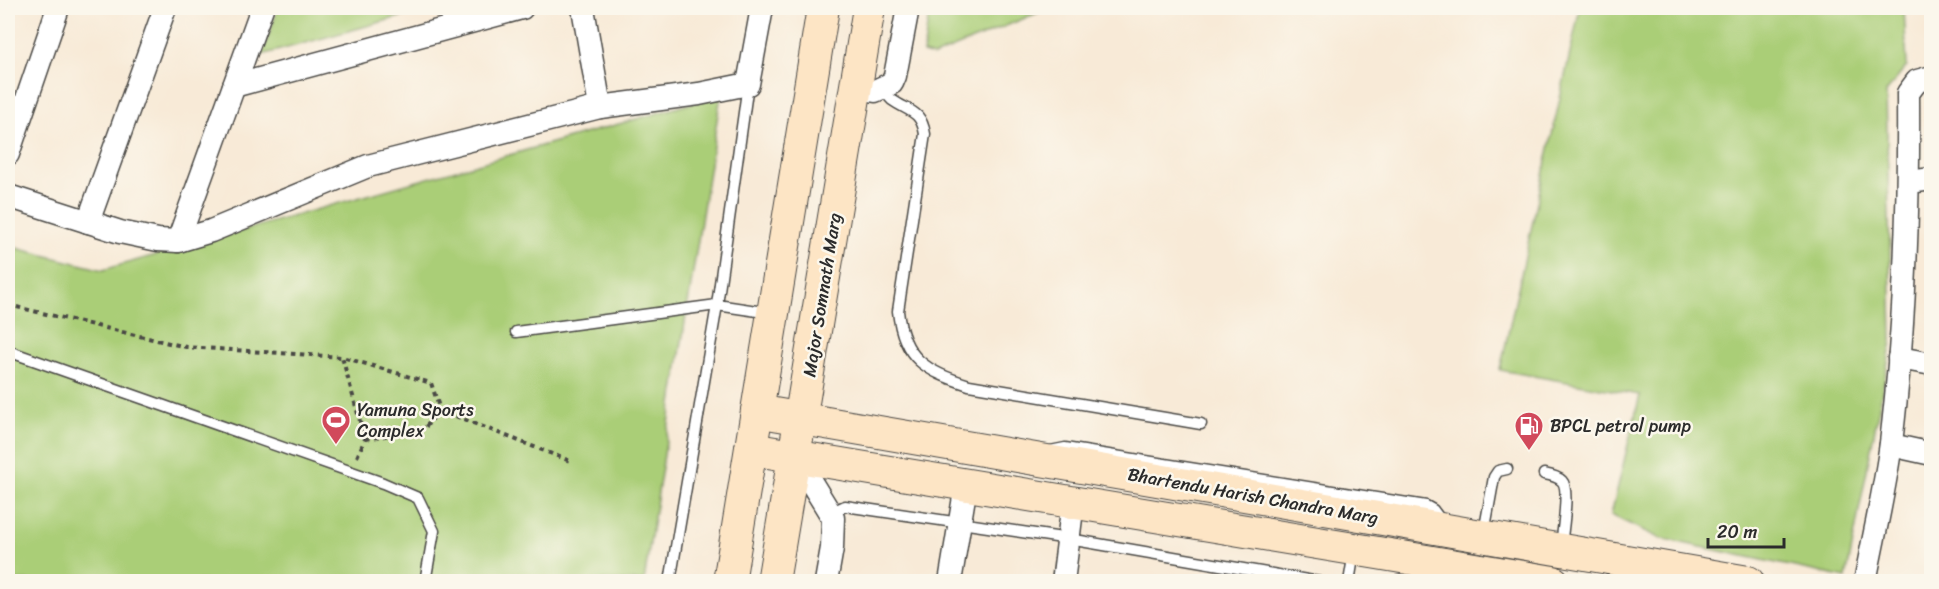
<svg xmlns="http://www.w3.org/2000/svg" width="1939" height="589" font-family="Sriracha,sans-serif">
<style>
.green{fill:#aace77;stroke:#6a7c51;stroke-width:1.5}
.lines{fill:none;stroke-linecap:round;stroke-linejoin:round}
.lane-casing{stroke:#4a4845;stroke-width:13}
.street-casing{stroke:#4a4845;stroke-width:25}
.secondary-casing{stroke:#4a4845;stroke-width:34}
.path{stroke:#4a4845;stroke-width:4;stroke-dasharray:4.5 4.5;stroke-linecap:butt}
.lane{stroke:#fff;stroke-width:10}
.street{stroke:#fff;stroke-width:22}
.secondary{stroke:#fde5c5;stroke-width:32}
.labels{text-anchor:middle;stroke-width:5;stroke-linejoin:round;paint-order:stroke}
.street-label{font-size:18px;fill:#2b2b2b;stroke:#fbf7ec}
.poi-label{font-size:18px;fill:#2b2b2b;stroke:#fbf7ec;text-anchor:start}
</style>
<rect width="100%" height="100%" fill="#fbf7ec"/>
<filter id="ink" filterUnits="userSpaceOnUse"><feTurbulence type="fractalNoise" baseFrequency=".0167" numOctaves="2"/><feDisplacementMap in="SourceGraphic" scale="12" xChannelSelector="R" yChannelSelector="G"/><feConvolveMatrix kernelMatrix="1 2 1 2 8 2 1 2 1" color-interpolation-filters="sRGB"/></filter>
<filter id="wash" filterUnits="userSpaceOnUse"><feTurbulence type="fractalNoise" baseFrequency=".008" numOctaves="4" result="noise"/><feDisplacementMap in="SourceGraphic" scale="24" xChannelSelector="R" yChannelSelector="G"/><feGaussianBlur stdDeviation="1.35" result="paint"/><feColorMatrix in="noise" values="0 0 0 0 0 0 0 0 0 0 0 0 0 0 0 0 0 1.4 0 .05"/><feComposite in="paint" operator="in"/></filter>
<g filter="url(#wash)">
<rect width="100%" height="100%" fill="#f8ead7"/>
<!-- green -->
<g class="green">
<polygon points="278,8 432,8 262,55"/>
<polygon points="930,8 1049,8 934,56 923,53"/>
<polygon points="1580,8 1904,8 1907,66 1886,92 1892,341 1846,578 1659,538 1611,515 1640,395 1500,370"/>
<polygon points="721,95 644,581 8,581 8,246 103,270"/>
</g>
</g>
<g filter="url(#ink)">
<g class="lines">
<!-- lane casing -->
<g class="lane-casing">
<g id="lane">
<path d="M882 89C885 92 889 97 892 100 909 112 921 110 925 134L898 311C903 359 926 371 969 385L1201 424"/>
<polyline points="516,332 717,305 771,313"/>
<polyline points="8,351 383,483 418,498 434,531 425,582"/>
<polyline points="1050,451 1065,448 1426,506 1433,510 1442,522"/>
<path d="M1544 474C1550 475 1557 476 1562 481 1570 489 1562 533 1561 547"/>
<polyline points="830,513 845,506 1069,539 1319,582"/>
<polyline points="1484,533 1494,477 1498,471 1507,469"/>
<polyline points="670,582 717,305 748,84"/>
<polyline points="1349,582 1354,552"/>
</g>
</g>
<!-- street casing -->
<g class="street-casing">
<g id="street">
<polyline points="583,8 600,107"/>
<polyline points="234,86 522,8"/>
<polyline points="856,88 875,91 892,83 895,76 908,8"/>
<polyline points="8,154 58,8"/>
<polyline points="1909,182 1932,179"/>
<polyline points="8,196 120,232 158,240 178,241 211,231 368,166 600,107 699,94 748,84 762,8"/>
<polyline points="88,222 165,8"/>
<polyline points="178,241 262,8"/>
<polyline points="1899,358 1932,364"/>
<polyline points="1891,445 1932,454"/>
<polyline points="795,456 833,518 832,548 826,582"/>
<polyline points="950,582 966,485"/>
<polyline points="1063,582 1073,502"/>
<path d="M1865 582C1874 535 1885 489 1891 443 1905 327 1909 209 1908 93L1917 81 1932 77"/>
</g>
</g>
<!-- secondary casing -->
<g class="secondary-casing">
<g id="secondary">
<polyline points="757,411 1748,582"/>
<polyline points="751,449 1553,582"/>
<polyline points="729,582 823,8"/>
<polyline points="773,582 869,8"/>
</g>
</g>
<!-- path -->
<g class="path">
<polyline points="8,305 186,347 342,357"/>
<polyline points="365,439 423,430 440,410"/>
<polyline points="357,457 365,439 342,357 431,383 440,410 570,461"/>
</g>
<!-- lane -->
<use href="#lane" class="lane"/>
<!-- street -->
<use href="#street" class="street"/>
<!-- secondary -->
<use href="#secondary" class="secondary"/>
</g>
</g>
<!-- icons -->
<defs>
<g id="stadium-pin" transform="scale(1.5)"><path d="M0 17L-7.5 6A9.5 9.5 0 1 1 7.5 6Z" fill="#d1495b" stroke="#fbf7ec"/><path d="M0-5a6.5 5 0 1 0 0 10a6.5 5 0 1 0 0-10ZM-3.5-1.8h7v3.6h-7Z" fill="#fff"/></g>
<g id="fuel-pin" transform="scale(1.5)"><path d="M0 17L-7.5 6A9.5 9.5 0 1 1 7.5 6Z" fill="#d1495b" stroke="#fbf7ec"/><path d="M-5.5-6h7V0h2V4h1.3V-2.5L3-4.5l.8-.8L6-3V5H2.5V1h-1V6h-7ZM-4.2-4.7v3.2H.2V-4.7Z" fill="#fff"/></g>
</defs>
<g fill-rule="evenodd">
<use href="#stadium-pin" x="336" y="420"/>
<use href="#fuel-pin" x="1529" y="426"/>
</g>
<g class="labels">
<!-- street labels -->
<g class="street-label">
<text transform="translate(822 295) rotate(-81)" y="6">Major Somnath Marg</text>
<text transform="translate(1253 496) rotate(10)" y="6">Bhartendu Harish Chandra Marg</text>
</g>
<!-- poi labels -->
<g class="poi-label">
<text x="357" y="416">Yamuna Sports<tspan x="357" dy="21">Complex</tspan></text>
<text x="1550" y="432">BPCL petrol pump</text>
</g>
</g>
<!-- margin -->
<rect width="1939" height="589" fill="none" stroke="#fbf7ec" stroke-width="30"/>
<!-- scale -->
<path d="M1708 538v9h76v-9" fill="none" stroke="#2b2b2b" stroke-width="3"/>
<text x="1717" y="538" font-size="18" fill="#2b2b2b" stroke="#fbf7ec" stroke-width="4.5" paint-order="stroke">20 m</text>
</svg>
